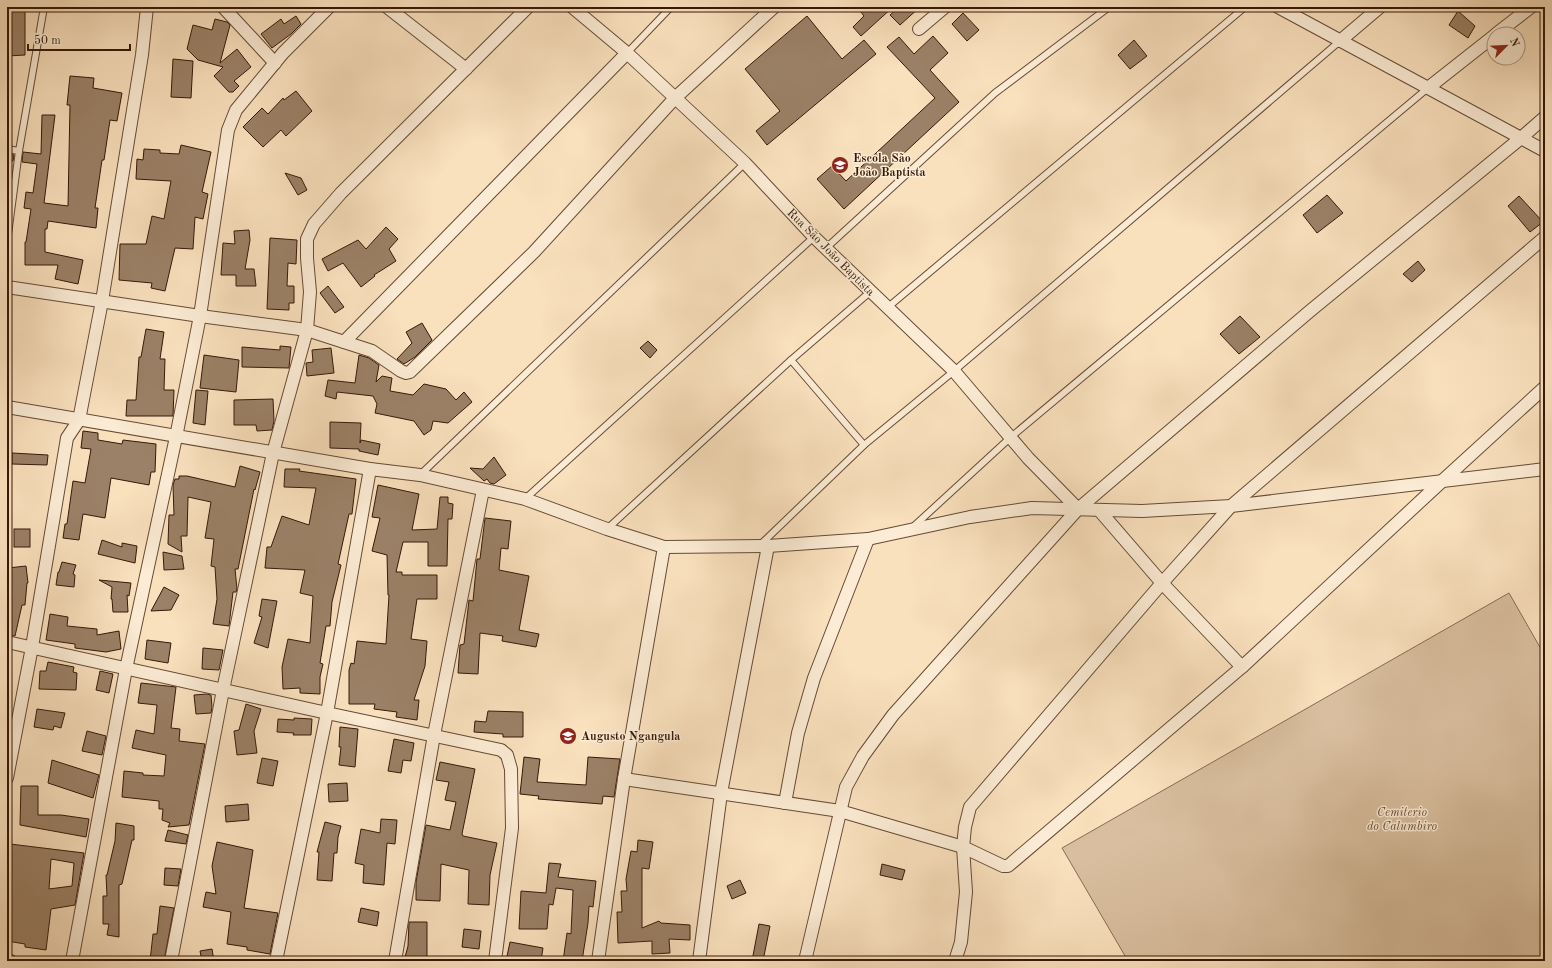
<svg xmlns="http://www.w3.org/2000/svg" width="1552" height="968" font-family="'Old Standard TT',serif">
<style>
.green{fill:#d9bf9f;stroke:#876c54}
.building{fill:#9b8167;stroke:#351808;fill-rule:evenodd}
.lines{fill:none;stroke-linecap:round;stroke-linejoin:round}
.service-casing{stroke:#664a36;stroke-width:8}
.minor-casing{stroke:#664a36;stroke-width:14}
.service{stroke:#fcecd5;stroke-width:6}
.minor{stroke:#fcecd5;stroke-width:12}
.labels{text-anchor:middle;stroke-width:3;stroke-linejoin:round;paint-order:stroke}
.poi-label{font-size:12px;font-weight:bold;fill:#351808;stroke:#fcecd5;text-anchor:start}
.street-label{font-size:12px;fill:#351808;stroke:#fcecd5}
.park-label{font-size:12px;font-style:italic;fill:#664a35;stroke:#fcecd5}
</style>
<rect width="100%" height="100%" fill="#fae1be"/>
<filter id="stains"><feTurbulence type="fractalNoise" baseFrequency=".005" numOctaves="4"/><feColorMatrix values="0 0 0 0 .2 0 0 0 0 .09 0 0 0 0 .02 0 0 0 .5 -.17"/></filter>
<radialGradient id="worn" r=".72"><stop offset=".6" stop-color="#630" stop-opacity="0"/><stop offset="1" stop-color="#630" stop-opacity=".3"/></radialGradient>
<!-- green -->
<polygon class="green" points="1509,593 1545,656 1545,961 1128,961 1062,848"/>
<!-- building -->
<g class="building">
<polygon points="7,7 25,7 25,55 7,56"/>
<polygon points="857,7 893,7 861,36 853,27 864,16"/>
<polygon points="899,7 920,7 900,25 890,15"/>
<polygon points="1458,11 1475,26 1468,38 1449,25"/>
<polygon points="963,13 979,30 967,41 952,24"/>
<polygon points="296,16 301,24 291,34 272,48 261,34 281,19 284,24"/>
<polygon points="807,16 842,59 864,40 876,54 767,145 756,131 780,111 745,69"/>
<polygon points="215,19 227,22 230,25 220,63 237,49 251,67 234,81 239,86 233,92 229,92 214,76 223,67 198,60 187,49 193,25 212,30"/>
<polygon points="933,36 948,53 930,70 959,102 844,209 817,179 832,166 846,181 935,98 887,47 899,37 914,54"/>
<polygon points="1134,40 1147,56 1130,69 1118,55"/>
<polygon points="173,59 193,61 191,98 171,97"/>
<polygon points="70,76 94,78 93,88 122,93 117,121 110,120 104,160 102,160 95,208 98,208 96,228 48,221 47,229 45,229 45,252 83,260 78,284 55,279 58,265 25,265 25,242 26,242 31,209 24,208 26,192 33,193 37,164 22,162 23,152 41,154 42,115 55,115 44,203 68,206 70,105 67,105"/>
<polygon points="296,91 312,111 286,136 281,130 263,147 243,127 262,108 268,114 283,98 284,100"/>
<polygon points="181,145 211,152 202,192 208,194 203,219 195,217 193,249 175,248 165,291 151,288 152,283 119,280 120,244 146,244 152,216 164,219 171,181 136,179 137,159 143,160 144,149 160,150 160,153 179,154"/>
<polygon points="7,154 14,155 13,161 7,160"/>
<polygon points="285,173 301,178 307,190 298,195"/>
<polygon points="1327,195 1343,213 1317,233 1303,215"/>
<polygon points="1519,196 1543,222 1530,232 1508,206"/>
<polygon points="386,227 398,239 389,249 396,261 374,275 375,276 361,287 343,263 328,271 322,259 358,240 366,249"/>
<polygon points="249,230 250,240 245,269 254,269 256,286 236,286 236,275 221,275 223,243 235,244 234,231"/>
<polygon points="270,238 297,240 296,264 288,263 287,286 294,286 294,303 289,303 289,310 267,309"/>
<polygon points="1418,261 1425,270 1412,282 1403,274"/>
<polygon points="328,286 344,307 335,313 320,293"/>
<polygon points="1240,316 1260,337 1239,354 1220,334"/>
<polygon points="422,323 432,340 415,357 404,364 397,359 412,343 406,332"/>
<polygon points="146,329 164,332 160,359 165,359 164,390 174,390 173,416 126,416 127,400 136,400 139,357 141,357"/>
<polygon points="648,341 657,350 650,358 640,348"/>
<polygon points="280,346 291,347 289,368 242,367 242,347 280,350"/>
<polygon points="331,348 334,373 307,376 306,363 313,362 312,350"/>
<polygon points="204,355 239,360 236,392 200,388"/>
<polygon points="359,355 369,358 379,365 376,382 382,376 392,378 390,391 413,395 424,384 446,389 456,400 464,392 472,402 448,423 433,421 431,430 424,435 414,421 375,413 377,404 373,396 337,392 336,399 325,396 328,380 355,383"/>
<polygon points="196,390 208,391 205,425 193,423"/>
<polygon points="273,399 274,421 272,430 257,431 256,425 234,425 234,400"/>
<polygon points="330,422 361,423 360,443 361,440 380,444 378,455 359,451 359,449 330,448"/>
<polygon points="83,431 98,433 98,440 122,444 123,440 156,444 155,472 151,472 149,485 111,478 105,518 83,514 79,540 63,538 65,524 67,524 73,481 85,483 91,449 81,448"/>
<polygon points="12,453 48,455 47,465 12,464"/>
<polygon points="494,457 506,475 494,484 490,483 487,479 484,481 470,468 483,469"/>
<polygon points="240,466 260,472 255,490 254,489 238,569 235,569 237,589 236,592 233,592 229,626 213,624 217,599 215,567 211,566 214,539 205,538 211,502 188,497 187,536 181,536 182,552 168,544 169,515 174,515 173,485 175,479 179,479 179,476 187,476 235,487"/>
<polygon points="285,469 300,469 299,471 356,479 352,514 349,514 338,564 341,565 332,602 330,626 326,626 320,663 323,664 320,677 320,694 300,693 300,688 283,689 282,667 288,639 310,643 313,596 300,593 305,570 265,568 267,547 271,547 282,516 309,525 316,488 284,487"/>
<polygon points="378,485 419,494 412,530 437,529 440,497 448,497 448,503 453,504 452,519 448,519 447,566 428,566 428,542 403,542 396,572 402,572 402,575 437,575 437,599 417,599 411,639 427,641 425,666 414,700 419,700 417,720 396,717 397,712 374,709 375,704 349,704 349,670 351,663 354,664 357,641 386,644 389,595 388,595 387,555 372,551 380,518 372,517"/>
<polygon points="485,518 511,521 508,549 501,548 499,570 529,576 519,630 539,634 536,647 502,641 503,636 480,633 478,674 458,673 460,645 464,644 469,600 473,601 477,559 480,559"/>
<rect x="14" y="529" width="16" height="18"/>
<polygon points="102,540 122,547 122,543 137,546 135,563 98,554"/>
<polygon points="163,552 182,556 184,569 164,570"/>
<polygon points="62,562 76,565 73,574 75,575 74,587 56,585 58,572 59,572"/>
<polygon points="26,566 28,583 27,583 25,605 22,605 15,636 7,635 7,589 11,589 8,568"/>
<polygon points="99,580 131,583 129,596 127,595 128,612 113,612 112,599 111,599 112,587"/>
<polygon points="164,587 179,595 171,610 151,611"/>
<polygon points="262,599 277,601 268,648 254,643 262,617 259,616"/>
<polygon points="50,614 68,617 67,626 97,629 97,635 119,631 121,649 106,652 75,648 75,644 46,640"/>
<polygon points="147,640 171,643 168,663 145,659"/>
<polygon points="203,648 223,650 219,670 202,669"/>
<polygon points="48,662 74,667 73,672 77,673 76,690 39,689 40,671 46,671"/>
<polygon points="100,671 113,674 109,693 96,690"/>
<polygon points="141,683 176,687 171,728 180,729 179,741 205,744 189,825 168,827 170,823 162,820 163,809 159,809 159,801 122,797 124,771 143,773 143,775 164,776 166,755 132,748 136,730 154,734 157,705 138,703"/>
<polygon points="207,694 211,695 212,707 211,713 196,714 194,695"/>
<polygon points="246,704 261,709 254,731 257,753 237,755 234,731 239,730"/>
<polygon points="37,709 65,713 61,728 54,726 53,730 34,727"/>
<polygon points="488,711 523,712 523,737 503,737 503,734 474,732 475,721 486,722"/>
<polygon points="294,718 312,719 311,735 293,735 294,733 277,732 278,719 294,720"/>
<polygon points="340,727 358,729 355,767 339,765 341,747 339,747"/>
<polygon points="87,731 106,736 102,755 82,751"/>
<polygon points="394,739 414,743 411,761 403,760 401,773 388,771"/>
<polygon points="524,757 540,759 537,782 586,785 588,757 620,759 614,797 603,796 602,804 538,799 539,796 520,794"/>
<polygon points="262,758 278,761 273,786 257,783"/>
<polygon points="52,760 99,775 93,798 48,783"/>
<polygon points="440,762 475,769 462,834 463,836 497,843 490,875 489,905 468,904 469,870 441,864 440,901 416,900 416,882 426,825 450,830 456,802 445,800 449,782 436,780"/>
<polygon points="347,783 348,801 329,802 328,784"/>
<polygon points="21,786 38,786 38,815 61,815 89,819 86,837 20,825"/>
<polygon points="248,804 249,820 226,822 225,806"/>
<polygon points="381,819 397,820 395,844 387,843 384,885 363,883 364,865 355,863 361,829 380,833"/>
<polygon points="325,822 341,826 338,837 337,853 334,853 332,881 317,880 319,852 317,852"/>
<polygon points="116,823 134,826 134,840 132,840 122,884 119,885 119,937 107,935 109,924 103,924 103,896 107,896 106,875 107,875 115,841"/>
<polygon points="168,830 188,835 186,844 165,841"/>
<polygon points="638,840 653,842 649,869 642,868 642,928 659,921 661,923 690,925 690,940 669,939 670,953 652,954 652,941 618,943 617,912 622,912 621,891 627,891 626,879 631,851 637,852"/>
<polygon points="217,842 253,850 244,908 278,913 270,954 247,950 247,947 227,944 231,912 203,907 206,892 216,894 212,866"/>
<path d="M10 844 84 853 75 905 51 909 46 950 25 947V944L7 941V881L11 864H8ZM51 859 74 863 72 886 49 889Z"/>
<polygon points="549,863 561,864 558,877 596,881 593,907 589,906 588,923 582,961 563,961 567,933 571,934 573,890 556,888 553,905 549,904 547,929 519,929 521,891 546,893"/>
<polygon points="882,864 905,870 902,880 880,875"/>
<polygon points="165,868 181,869 178,886 164,885"/>
<polygon points="740,880 746,893 732,899 727,886"/>
<polygon points="160,906 174,908 164,961 150,961 153,934 157,934"/>
<polygon points="361,908 379,912 377,926 358,922"/>
<polygon points="409,922 427,922 427,961 404,961 408,946"/>
<polygon points="759,924 770,926 763,961 752,961"/>
<polygon points="464,929 481,931 479,949 462,947"/>
<polygon points="510,942 543,948 541,961 506,961"/>
<polygon points="212,949 214,961 202,961 200,951"/>
</g>
<g class="lines">
<!-- service casing -->
<g class="service-casing">
<g id="service">
<polyline points="627,53 671,7"/>
<polyline points="7,149 19,151"/>
<polyline points="7,242 19,151 44,7"/>
<polyline points="825,249 995,93 1109,7"/>
<polyline points="887,308 1245,7"/>
<polyline points="791,360 864,445"/>
<polyline points="420,475 745,163"/>
<polyline points="525,499 814,237"/>
<polyline points="913,527 1011,437 1428,88"/>
<polyline points="607,529 791,360 870,292"/>
<polyline points="760,545 864,445 954,371 1340,41"/>
</g>
</g>
<!-- minor casing -->
<g class="minor-casing">
<g id="minor">
<polyline points="223,7 275,63"/>
<polyline points="387,7 466,69"/>
<polyline points="572,7 627,53 745,163 814,237 954,371 1028,458 1078,509"/>
<polyline points="1278,7 1545,151"/>
<polyline points="919,29 945,7"/>
<polyline points="1496,34 1531,7"/>
<polyline points="1340,41 1380,7"/>
<polyline points="1428,88 1494,36"/>
<polyline points="7,287 200,316 307,330 372,351 401,371 406,373 410,372 534,252 675,98 774,7"/>
<polyline points="344,342 627,53"/>
<polyline points="7,407 370,469 420,475 525,499 607,529 664,547 768,546 868,539 970,517 1032,508 1142,511 1231,506 1545,469"/>
<polyline points="1099,510 1162,583 1242,667"/>
<polyline points="7,642 327,713 501,750 507,755 511,769 512,828 495,961"/>
<polyline points="7,778 32,647 67,438 79,420 102,301 142,55 147,7"/>
<polyline points="624,779 840,811 963,847 1003,866 1008,866 1242,667 1440,483 1545,387"/>
<polyline points="785,803 798,733 814,678 868,539"/>
<polyline points="7,960 11,961"/>
<polyline points="72,961 126,669 176,437 200,316 228,130 236,110 283,53 329,7"/>
<polyline points="171,961 223,690 273,453 307,330 310,292 307,258 307,239 314,224 341,193 528,7"/>
<polyline points="276,961 327,713 370,469"/>
<polyline points="395,961 434,735 483,490"/>
<polyline points="598,961 624,779 664,547"/>
<polyline points="699,961 721,793 768,546"/>
<polyline points="805,961 846,787 863,756 893,715 1078,509 1310,311 1521,138 1545,117"/>
<polyline points="955,961 961,942 966,892 963,847 965,827 970,807 1162,583 1231,506 1545,237"/>
</g>
</g>
<!-- service -->
<use href="#service" class="service"/>
<!-- minor -->
<use href="#minor" class="minor"/>
</g>
<!-- icons -->
<defs>
<g id="school-disc" transform="scale(0.9)"><circle r="9.5" fill="#8f2418" stroke="#fcecd5"/><path d="M0-5L7-2L0 1L-7-2ZM-4 1L0 2.5L4 1V4Q0 6-4 4Z" fill="#fff"/></g>
</defs>
<g fill-rule="evenodd">
<use href="#school-disc" x="840" y="165"/>
<use href="#school-disc" x="568" y="736"/>
</g>
<g class="labels">
<!-- poi labels -->
<g class="poi-label">
<text x="853" y="162">Escola São<tspan x="853" dy="14">João Baptista</tspan></text>
<text x="581" y="740">Augusto Ngangula</text>
</g>
<!-- street labels -->
<g class="street-label">
<text transform="translate(831 252) rotate(45)" y="4">Rua São João Baptista</text>
</g>
<!-- park labels -->
<g class="park-label">
<text x="1402" y="816">Cemiterio<tspan x="1402" dy="14">do Calumbiro</tspan></text>
</g>
</g>
<!-- margin -->
<rect width="1552" height="968" fill="none" stroke="#fae1be" stroke-width="24"/>
<rect x="8" y="8" width="1536" height="952" fill="none" stroke="#351808" stroke-width="2"/>
<rect x="12" y="12" width="1528" height="944" fill="none" stroke="#351808"/>
<!-- north arrow -->
<g transform="translate(1506 46) rotate(66)"><circle r="19" fill="#fcecd5" stroke="#ac9783"/>
<path d="M0-3L7 15L0 10L-7 15Z" fill="#8f2418"/>
<text y="-6" font-size="11" font-weight="bold" text-anchor="middle" fill="#351808">N</text>
</g>
<!-- scale -->
<path d="M28 44v6h102v-6" fill="none" stroke="#351808" stroke-width="2"/>
<text x="34" y="44" font-size="12" fill="#351808" stroke="#fcecd5" stroke-width="3" paint-order="stroke">50 m</text>
<rect width="100%" height="100%" filter="url(#stains)"/>
<rect width="100%" height="100%" fill="url(#worn)"/>
</svg>
